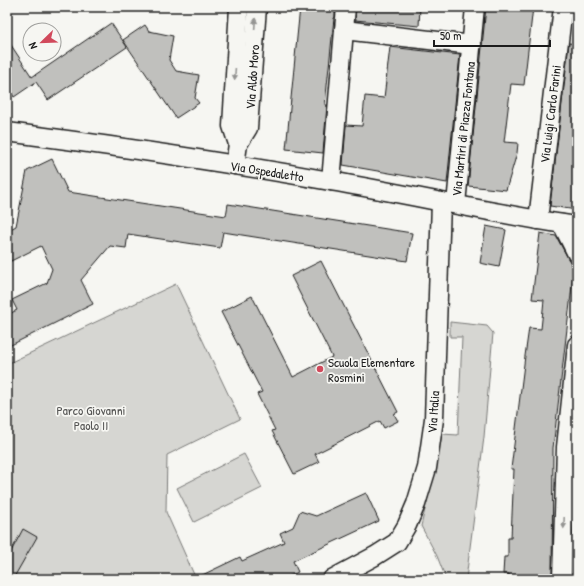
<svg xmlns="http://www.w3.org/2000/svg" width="584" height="586" font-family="'Patrick Hand',sans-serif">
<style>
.green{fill:#d6d6d2;stroke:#797977}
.building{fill:#c0c0bd;stroke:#1c1c1c}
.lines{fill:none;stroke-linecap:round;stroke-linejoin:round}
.minor-casing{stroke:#1c1c1c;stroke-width:21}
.minor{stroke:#f6f6f2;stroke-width:18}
.oneway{fill:#949492}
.poi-dot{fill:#d1495b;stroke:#f6f6f2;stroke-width:1.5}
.labels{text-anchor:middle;stroke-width:3.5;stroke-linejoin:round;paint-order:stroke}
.street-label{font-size:13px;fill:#1c1c1c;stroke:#f6f6f2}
.poi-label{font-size:13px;fill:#1c1c1c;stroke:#f6f6f2;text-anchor:start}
.park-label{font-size:13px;fill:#545453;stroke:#f6f6f2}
</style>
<rect width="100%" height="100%" fill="#f6f6f2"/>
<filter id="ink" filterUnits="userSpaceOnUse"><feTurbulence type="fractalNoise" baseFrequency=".025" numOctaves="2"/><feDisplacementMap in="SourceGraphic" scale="8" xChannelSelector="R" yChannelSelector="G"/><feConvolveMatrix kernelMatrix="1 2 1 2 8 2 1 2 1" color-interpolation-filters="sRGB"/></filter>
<g filter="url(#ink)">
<!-- green -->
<g class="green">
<polygon points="176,284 240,419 167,455 166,512 196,579 7,579 7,364"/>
<polygon points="450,322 487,326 493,333 484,437 466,579 446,579 437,556 421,526 436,464 442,434 458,435 462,337 450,337"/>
<polygon points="244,454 262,488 194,522 177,488"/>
</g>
<!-- building -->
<g class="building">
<polygon points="300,7 335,7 335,18 334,18 325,105 327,105 323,153 286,149"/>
<polygon points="356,7 420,7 419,26 355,20"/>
<polygon points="486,7 533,7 524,85 511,84 504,142 518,143 517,153 506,190 468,186"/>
<polygon points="111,23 127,47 48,100 36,82 14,97 7,86 7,39 32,77"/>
<polygon points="145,25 149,31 173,36 169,60 176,71 199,75 195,98 199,103 176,118 123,40"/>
<polygon points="569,43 577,44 577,210 550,206"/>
<polygon points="390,47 460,55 447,183 343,165 346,125 362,126 365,96 384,98"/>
<polygon points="52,159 68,192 226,216 228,204 412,233 407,261 223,232 220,248 128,234 126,248 110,246 81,280 93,304 7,347 7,315 17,310 12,300 47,283 52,269 41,246 7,263 7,231 16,226 27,171"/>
<polygon points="486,226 506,230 499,267 480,263"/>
<polygon points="540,233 556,236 574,269 553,448 552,579 509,579 509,574 503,574 504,557 508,557 508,538 511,538 514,469 511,469 525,356 529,328 541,329 544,300 532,299"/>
<polygon points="321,261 398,412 394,414 398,421 384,428 380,421 315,454 319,462 294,474 272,431 275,430 257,394 262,392 221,312 252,296 293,377 332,357 291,276"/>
<polygon points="366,493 379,521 293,561 298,572 284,579 194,579 240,557 242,561 284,542 280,533 293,527 300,511 316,516"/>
<polygon points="23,529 37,537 13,579 7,579 7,559"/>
<polygon points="573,558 577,559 577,579 572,579"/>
</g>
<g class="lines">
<!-- minor casing -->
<g class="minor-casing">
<g id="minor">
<polyline points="344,30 472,45"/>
<path d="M7 132C115 146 223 162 330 181 413 195 494 214 577 226"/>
<polyline points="238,144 248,128 257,7"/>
<polyline points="235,165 238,144 232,126 239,7"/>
<polyline points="331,181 346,7"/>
<polyline points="456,204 475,7"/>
<polyline points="538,220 563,7"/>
<polyline points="562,224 577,254"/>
<polyline points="332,579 375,556 397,542 407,525 416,504 427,468 434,419 441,202"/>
<polyline points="562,579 566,447 577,345"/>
</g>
</g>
<!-- minor -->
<use href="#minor" class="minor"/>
</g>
<!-- one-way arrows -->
<defs><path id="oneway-solid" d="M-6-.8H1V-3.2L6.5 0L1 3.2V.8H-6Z"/></defs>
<g class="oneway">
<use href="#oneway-solid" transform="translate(255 24) rotate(-86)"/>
<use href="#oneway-solid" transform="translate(235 74) rotate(94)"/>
<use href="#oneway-solid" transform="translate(564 523) rotate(92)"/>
</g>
</g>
<!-- markers -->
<circle class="poi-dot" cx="320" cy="369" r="4"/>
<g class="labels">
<!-- street labels -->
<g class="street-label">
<text transform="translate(252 77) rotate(-86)" y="5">Via Aldo Moro</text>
<text transform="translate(550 114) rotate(-83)" y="5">Via Luigi Carlo Farini</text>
<text transform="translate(463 129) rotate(-84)" y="5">Via Martiri di Piazza Fontana</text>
<text transform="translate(267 171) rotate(9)" y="5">Via Ospedaletto</text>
<text transform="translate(433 412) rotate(-86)" y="5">Via Italia</text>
</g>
<!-- poi labels -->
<g class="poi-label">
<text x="328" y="367">Scuola Elementare<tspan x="328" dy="15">Rosmini</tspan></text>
</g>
<!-- park labels -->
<g class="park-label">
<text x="91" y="415">Parco Giovanni<tspan x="91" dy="15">Paolo II</tspan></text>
</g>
</g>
<!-- margin -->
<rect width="584" height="586" fill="none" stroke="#f6f6f2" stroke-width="24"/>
<rect x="12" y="12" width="560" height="562" fill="none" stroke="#1c1c1c" stroke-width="1.5" filter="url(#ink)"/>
<!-- north arrow -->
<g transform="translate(42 42) rotate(247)"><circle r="19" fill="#f6f6f2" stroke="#9f9f9c"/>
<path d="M0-3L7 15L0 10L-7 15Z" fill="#d1495b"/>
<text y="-6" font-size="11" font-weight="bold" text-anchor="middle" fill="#1c1c1c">N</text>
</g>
<!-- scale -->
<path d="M434 40v6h116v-6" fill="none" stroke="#1c1c1c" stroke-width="2"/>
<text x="440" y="40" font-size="12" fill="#1c1c1c" stroke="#f6f6f2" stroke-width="3" paint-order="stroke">50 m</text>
</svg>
